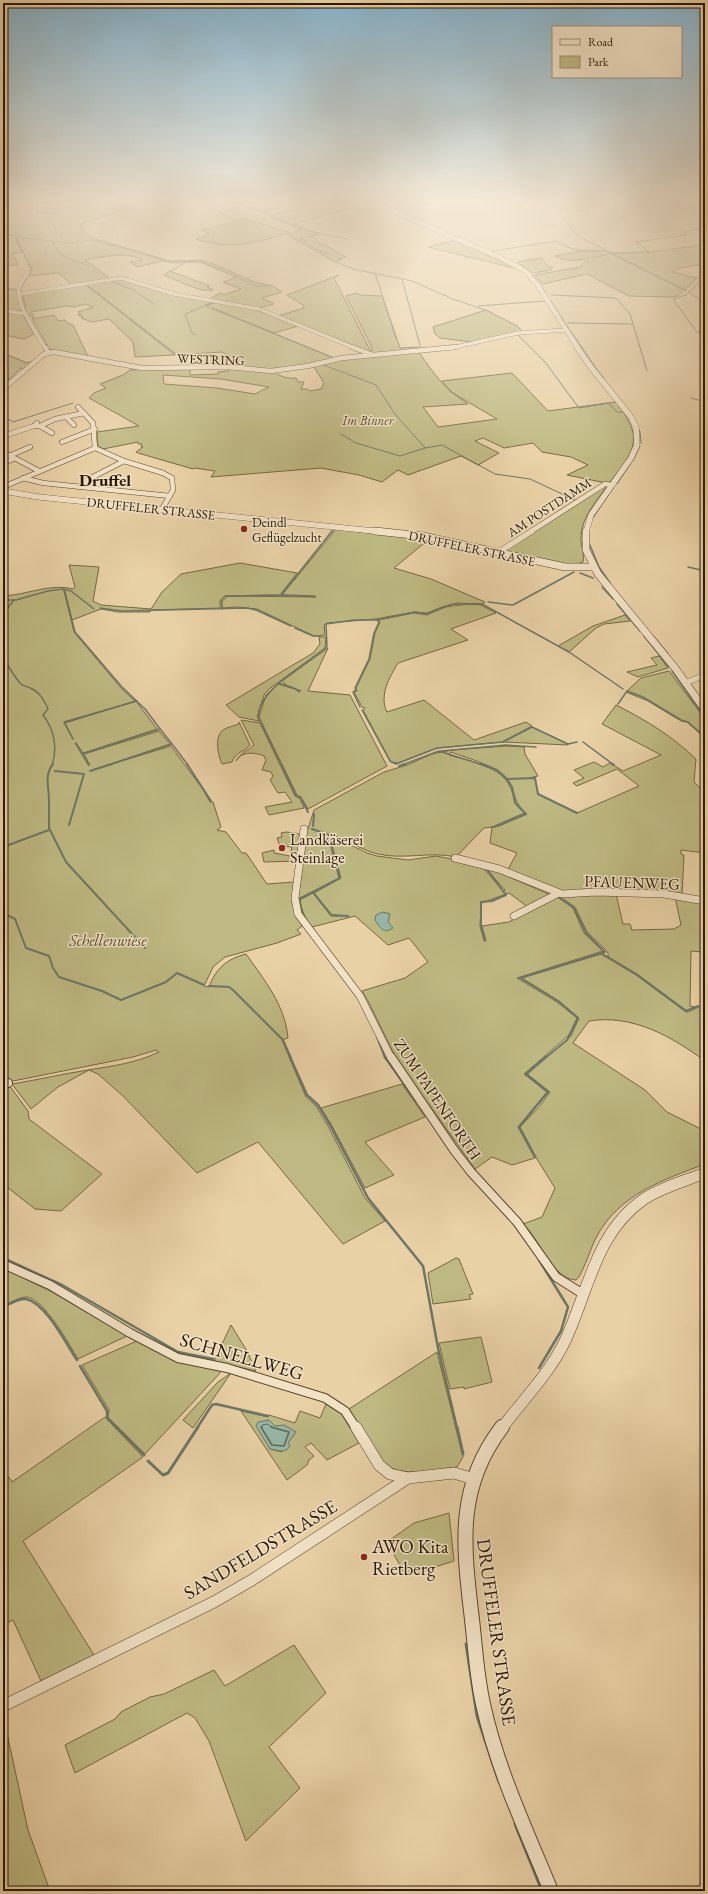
<svg xmlns="http://www.w3.org/2000/svg" width="708" height="1894" font-family="'EB Garamond',serif">
<style>
.green{fill:#beb982;stroke:#746843;fill-rule:evenodd}
.water{fill:#97b7aa;stroke:#6b7768}
.lines{fill:none;stroke-linecap:round;stroke-linejoin:round}
.shore-far1{stroke:#606857;stroke-width:1}
.shore{stroke:#606857;stroke-width:1.5}
.stream-far4{stroke:#6b7768;stroke-width:1}
.stream-far3{stroke:#6b7768;stroke-width:1.5}
.stream-far2{stroke:#6b7768;stroke-width:2}
.stream-far1{stroke:#6b7768;stroke-width:2.5}
.stream{stroke:#6b7768;stroke-width:3}
.minor-far5-casing{stroke:#59462c;stroke-width:4}
.minor-far4-casing{stroke:#59462c;stroke-width:5.5}
.minor-far3-casing{stroke:#59462c;stroke-width:6}
.minor-far2-casing{stroke:#59462c;stroke-width:8}
.minor-far1-casing{stroke:#59462c;stroke-width:10}
.minor-casing{stroke:#59462c;stroke-width:12}
.tertiary-far4-casing{stroke:#59462c;stroke-width:5}
.tertiary-far3-casing{stroke:#59462c;stroke-width:6}
.tertiary-far2-casing{stroke:#59462c;stroke-width:8}
.tertiary-far1-casing{stroke:#59462c;stroke-width:12}
.tertiary-casing{stroke:#59462c;stroke-width:16}
.minor-far5{stroke:#f1e1c5;stroke-width:3.5}
.minor-far4{stroke:#f1e1c5;stroke-width:4.5}
.minor-far3{stroke:#f1e1c5;stroke-width:5.5}
.minor-far2{stroke:#f1e1c5;stroke-width:7}
.minor-far1{stroke:#f1e1c5;stroke-width:8}
.minor{stroke:#f1e1c5;stroke-width:11}
.tertiary-far4{stroke:#f1e1c5;stroke-width:4.5}
.tertiary-far3{stroke:#f1e1c5;stroke-width:5.5}
.tertiary-far2{stroke:#f1e1c5;stroke-width:7}
.tertiary-far1{stroke:#f1e1c5;stroke-width:11}
.tertiary{stroke:#f1e1c5;stroke-width:14}
.poi-dot{fill:#8f2418;stroke:#f1e1c5;stroke-width:1.5}
.labels{text-anchor:middle;stroke-width:3;stroke-linejoin:round;paint-order:stroke}
.far-street-label{font-size:13px;fill:#291804;stroke:#f1e1c5}
.far-park-label{font-size:13px;font-style:italic;fill:#56482a;stroke:#f1e1c5}
.far-poi-label{font-size:13px;fill:#291804;stroke:#f1e1c5;text-anchor:start}
.poi-label{font-size:16px;fill:#291804;stroke:#f1e1c5;text-anchor:start}
.street-label{font-size:16px;fill:#291804;stroke:#f1e1c5}
.park-label{font-size:16px;font-style:italic;fill:#56482a;stroke:#f1e1c5}
.far-district-label{font-size:17px;font-weight:bold;fill:#291804;stroke:#f1e1c5}
.near-street-label{font-size:19px;fill:#291804;stroke:#f1e1c5}
.near-poi-label{font-size:19px;fill:#291804;stroke:#f1e1c5;text-anchor:start}
</style>
<rect width="100%" height="100%" fill="#e9d1a6"/>
<filter id="stains"><feTurbulence type="fractalNoise" baseFrequency=".005" numOctaves="4"/><feColorMatrix values="0 0 0 0 .2 0 0 0 0 .09 0 0 0 0 .02 0 0 0 .5 -.17"/></filter>
<radialGradient id="worn" r=".72"><stop offset=".6" stop-color="#630" stop-opacity="0"/><stop offset="1" stop-color="#630" stop-opacity=".3"/></radialGradient>
<!-- green -->
<g class="green">
<path d="M3 201H44L43 204 32 208 39 213 71 210 74 209 68 207C92 198 102 201 124 210L81 224 83 230 92 238 170 261 204 260 255 282 273 286 282 292 262 298 274 304 259 308 210 299 220 293 224 295 241 289 223 282 237 277 200 262 177 263 162 261 137 267 130 262 142 260C129 251 100 257 85 260L109 278 72 285 59 273 29 276 32 269 16 237 15 238 22 253H13L18 265 6 266 3 259Z"/>
<polygon points="278,201 306,201 263,212 252,208"/>
<path d="M326 201H365L370 203 294 224 321 234 311 237 346 257 335 262 286 234C252 243 232 251 196 239L209 234 201 230 246 219 291 233 302 230 269 216Z"/>
<polygon points="377,201 439,201 441,202 398,210"/>
<polygon points="548,201 608,202 591,205 589,212 551,207"/>
<polygon points="455,240 518,269 428,247"/>
<polygon points="703,245 705,245 705,264 680,268 672,272 697,278 685,290 611,253 649,252"/>
<path d="M580 251H605L685 290 677 296 670 297 629 296 587 274 543 284 535 275 580 267 589 258C577 261 567 262 555 256Z"/>
<polygon points="541,258 549,267 553,267 551,270 533,273 517,262"/>
<path d="M170 271 210 286 207 287 213 290C200 293 177 280 164 275Z"/>
<polygon points="339,275 334,278 370,350 370,352 278,316 304,308 303,305 287,295"/>
<path d="M118 279 172 295 214 302 205 305 206 306C225 294 277 318 298 326L274 333 212 308 334 358 419 352C435 376 444 388 468 404L423 407 438 427 497 419 451 392 442 381 512 373 548 411 616 402C644 438 636 449 610 482L606 483 567 475 588 465 571 457 542 452 533 443 504 448 483 438 475 441 499 453 478 465 461 456 408 475 398 470 382 482 359 475 321 468 211 477 215 471 195 468 193 469 138 453 136 452 143 447H141L142 444H138V442L103 449 98 446 97 432 139 426 89 398 94 393 106 388 100 384 123 375 130 370 190 368V375L218 374V372L229 371 228 368 274 371C279 377 289 379 296 378L298 382H304L301 389H307L310 391 321 389 324 383 314 367 271 370 223 366 239 361 222 352 177 355 86 284ZM163 375 221 379 269 387 255 394 217 388 164 384Z"/>
<polygon points="85,284 175,355 135,357 133,342 109,319 92,322 81,318 83,317 78,315 81,314 78,312 93,307 85,304 74,307 65,306 31,312 35,317 32,317 27,314 23,295"/>
<polygon points="3,289 18,290 22,311 3,309"/>
<polygon points="357,293 360,295 382,296 400,348 418,347 419,350 372,353 372,348 346,296"/>
<polygon points="3,310 23,315 34,334 24,339 3,335"/>
<polygon points="486,310 517,326 523,332 472,342 440,338 435,334 433,327"/>
<polygon points="54,315 58,321 65,320 67,323 73,325 88,357 49,349 32,319"/>
<polygon points="3,353 30,364 23,369 21,368 3,385"/>
<path d="M603 486H607C596 502 582 517 581 536 580 544 585 554 583 562L576 564H567L506 551V549Z"/>
<polygon points="336,529 428,540 394,568 431,579 485,602 483,604 457,603 442,607 427,613 414,612 375,619 327,623 324,625 325,635 314,636 257,609 238,607 222,608 222,601 228,596 316,597 282,595"/>
<path d="M240 563 297 573 280 595 225 596 220 601V608L151 610 150 612H118L101 609 72 620 65 591H64L74 632 121 688 135 701 64 723 73 739 65 723 136 701 157 729 83 753 75 743 88 765H90L84 754 159 731 170 744 92 770 171 746 202 788 210 802H213L221 827 217 830 226 832 242 853H246L267 884 294 882 295 914 302 926 297 930 301 934 277 943 225 957 213 967 204 986 209 987C216 968 227 959 246 954 265 981 285 1005 288 1038L282 1040 306 1097 316 1106 328 1126 365 1198 385 1221 343 1244 258 1142 197 1173 123 1096 98 1074 89 1070 58 1087 31 1109 12 1084C37 1080 62 1074 88 1070 113 1066 136 1063 159 1052L156 1050 133 1057 8 1082 3 1067V596C26 595 51 583 73 589L75 587 69 565 99 567 93 601 101 605 151 609 162 592 181 574Z"/>
<path d="M469 604 481 605 496 613 451 629 468 640 398 663C389 678 379 695 387 712L424 700 474 740 526 722 532 726 502 742 437 748 398 763 391 762 363 710 365 708 362 707 354 692 357 691 356 688 370 659 375 633 380 622 378 620 414 613 427 615 444 607Z"/>
<polygon points="625,615 630,621 604,624 596,628 569,652 558,646 593,626"/>
<polygon points="319,637 326,637 325,648 269,689 264,695 257,717 259,721 239,717 226,705 313,653 320,644"/>
<polygon points="328,648 308,691 350,695 387,766 308,809 301,797 297,795 259,717 266,695 278,684 301,691 286,685 282,681"/>
<polygon points="659,656 668,668 638,677 627,672 657,665 651,658"/>
<polygon points="669,671 705,719 705,738 687,722 681,721 648,701 626,692 641,678"/>
<path d="M616 705C646 720 672 736 696 759L694 782 701 789 705 788V853L681 850V854L684 855 682 896 563 893 507 871 517 853 490 843 492 827 484 828 456 857C430 851 405 860 378 854 360 850 346 838 328 834L339 879 298 899 307 832 314 810 384 772 407 765 432 754 452 750 507 746 524 747 525 754 538 776 529 778H535L538 794 577 813 639 786 617 769 577 786 573 783 584 778 574 770 594 762 603 767 610 763 623 771 661 755 602 724ZM451 752C466 758 499 766 508 780 517 794 512 801 527 814L499 826 492 827 524 813C513 803 516 799 510 787 501 766 469 761 449 755Z"/>
<path d="M241 720 260 723 295 796 299 797 304 808 269 815 265 807 292 802 285 792 278 793 270 780 273 776 271 772 262 770 266 760 264 756C254 752 242 751 236 761 240 753 248 751 254 745Z"/>
<path d="M239 722 250 745C245 752 235 752 232 762L222 764C218 755 214 737 223 730 227 727 234 726 239 724Z"/>
<polygon points="532,727 568,744 568,745 503,742"/>
<polygon points="286,832 296,833 300,835 297,861 264,862 262,853 274,850 274,853 290,856 292,847 280,846 277,838 282,837 281,833"/>
<path d="M330 838 343 841 367 853 377 856 408 860 436 856 487 866 484 869 486 871 503 891 505 890 487 870 488 868 551 895 528 907 509 893 481 903 480 926 484 941H486L482 926 509 922 556 896 573 908 584 933 603 951 517 978 557 1002 577 1018 569 1035 524 1074 547 1092 518 1127 535 1158 512 1165 492 1157 475 1169 397 1060 368 1001 362 991 405 978 428 962 409 938 388 945 355 916 312 927C305 918 302 911 300 900L313 893 331 916H349L332 915 314 893 341 878Z"/>
<polygon points="616,894 623,924 630,924 632,930 674,929 681,925 675,897 705,902 705,934 703,934 702,952 691,951 690,1006 695,1007 687,1011 637,974 608,957 608,953 605,949 587,932 575,907 559,896"/>
<path d="M601 954 636 975 686 1012C693 1012 697 1005 705 1007V1061C671 1036 632 1014 589 1021L573 1043 645 1090 667 1112 705 1131V1164C663 1180 620 1194 597 1236 591 1246 583 1275 576 1280 552 1279 540 1239 523 1224L542 1217 555 1188 537 1159 520 1127 539 1107 550 1092 527 1074 571 1036 579 1018 559 1001 522 978Z"/>
<polygon points="402,1084 425,1117 365,1142 394,1175 365,1188 331,1124 321,1108"/>
<polygon points="9,1085 28,1111 29,1119 102,1174 61,1211 35,1209 3,1184 3,1086"/>
<polygon points="456,1258 459,1259 473,1294 469,1295 471,1299 433,1304 428,1273"/>
<path d="M3 1268 52 1292 127 1336 78 1359C69 1344 44 1299 27 1297 19 1297 10 1303 3 1306Z"/>
<polygon points="231,1325 247,1351 256,1371 214,1361"/>
<polygon points="481,1337 492,1382 464,1389 464,1387 450,1389 439,1343"/>
<polygon points="137,1341 175,1361 220,1370 220,1373 145,1454 108,1417 109,1410 82,1365"/>
<path d="M437 1352 463 1457 457 1467C433 1469 403 1479 383 1463L349 1409Z"/>
<polygon points="231,1373 193,1428 183,1420 218,1382"/>
<path d="M326 1404 341 1413 359 1443 327 1460 311 1443 305 1447 314 1456 309 1460 307 1465 287 1480 241 1411 268 1417 269 1415 295 1423 300 1411 320 1418ZM268 1420 275 1426 282 1452 270 1449Z"/>
<polygon points="105,1417 143,1457 23,1541 94,1655 41,1681 13,1620 3,1625 3,1469 12,1482"/>
<polygon points="449,1513 454,1561 406,1576 387,1542 414,1523"/>
<polygon points="294,1645 326,1693 269,1747 300,1788 246,1841 209,1741 195,1718 187,1713 75,1773 65,1745 115,1719 121,1712 150,1697 164,1694 214,1670 225,1686"/>
<polygon points="3,1715 28,1830 50,1891 3,1891"/>
</g>
<!-- water -->
<g class="water">
<polygon points="40,207 52,209 68,207 75,209 60,212 39,213 32,208"/>
<path d="M383 912 390 914 388 922 393 928C383 935 380 927 375 920L376 915Z"/>
<path d="M269 1420 275 1426 284 1425 296 1432 288 1443 290 1446C285 1454 278 1450 270 1449L256 1426 258 1422Z"/>
</g>
<g class="lines">
<!-- shore-far1 -->
<polyline class="shore-far1" points="262,1428 262,1425 267,1424 273,1428"/>
<!-- shore -->
<polyline class="shore" points="261,1427 272,1445 284,1446 289,1432 271,1427"/>
<!-- stream-far4 -->
<g class="stream-far4">
<polyline points="188,201 211,208"/>
<polyline points="251,201 240,204 311,232 347,239"/>
<polyline points="607,202 609,201"/>
<polyline points="683,203 705,204"/>
<polyline points="555,207 558,201"/>
<polyline points="213,209 236,221"/>
<polyline points="556,209 578,236 686,291"/>
<polyline points="398,210 441,202 440,201"/>
<polyline points="621,218 624,214"/>
<polyline points="52,222 62,239"/>
<polyline points="3,234 15,236 31,270 21,289 22,293"/>
<polyline points="319,234 300,239 315,249 340,258 336,262 353,269 412,281 453,299 485,310"/>
<polyline points="15,237 69,243 90,240 131,250 169,262 201,261 256,286 271,286"/>
<polyline points="52,241 59,253 63,256 89,266"/>
<path d="M493 251 557 241C573 252 584 251 603 251"/>
<polyline points="611,253 650,252 636,242 687,235 683,232 705,228"/>
<polyline points="592,258 610,254"/>
<polyline points="171,271 185,263"/>
<polyline points="375,273 396,338"/>
<polyline points="533,275 540,284"/>
<polyline points="402,279 421,349"/>
<polyline points="111,281 133,290 154,304"/>
<polyline points="700,281 686,295 673,299 696,331 705,336"/>
<polyline points="86,285 175,355"/>
<polyline points="541,285 546,293"/>
<polyline points="3,289 18,289"/>
<polyline points="689,292 705,303"/>
<polyline points="552,295 616,298 630,314 647,371"/>
<polyline points="22,296 26,312"/>
<polyline points="547,296 550,300"/>
<polyline points="551,301 559,314"/>
<polyline points="214,302 206,306 334,358 332,358"/>
<polyline points="478,306 545,301"/>
<polyline points="560,315 569,329"/>
<polyline points="568,323 632,324"/>
<polyline points="570,330 598,371"/>
<polyline points="517,334 545,362 579,408 608,403 617,412 623,412"/>
<polyline points="196,335 192,333 185,314 205,306"/>
<polyline points="3,353 26,363 33,361"/>
<polyline points="321,364 376,385 395,414 425,448 442,445 495,474 530,479 575,500"/>
<polyline points="599,372 604,378"/>
<polyline points="691,398 705,402"/>
<polyline points="3,416 13,422 73,403"/>
<polyline points="635,420 640,432 641,443"/>
<polyline points="341,434 356,443 400,456 425,448"/>
<polyline points="633,461 640,446"/>
<polyline points="617,484 631,463"/>
<polyline points="591,521 614,487"/>
<polyline points="332,532 334,529"/>
</g>
<!-- stream-far3 -->
<g class="stream-far3">
<polyline points="589,543 599,567 610,583"/>
<polyline points="688,567 705,571"/>
<polyline points="580,573 593,578"/>
<polyline points="602,587 613,599"/>
<polyline points="64,590 75,632 122,687 145,709 160,729 83,754 89,765"/>
<polyline points="281,595 315,596"/>
<polyline points="3,600 16,600 48,591 63,589 71,591 94,609"/>
<polyline points="488,602 513,605 574,572"/>
<polyline points="617,604 640,631"/>
<polyline points="100,608 122,611 247,608 256,610 291,626"/>
<polyline points="222,609 221,600 225,596 281,595 332,531"/>
<polyline points="3,614 14,600"/>
<polyline points="295,628 313,636 320,636"/>
<polyline points="644,636 669,667"/>
<polyline points="654,637 668,654"/>
<path d="M3 655C4 661 17 680 21 684 23 686 27 686 30 688 40 692 44 700 48 709L43 715C54 729 58 748 52 765"/>
<polyline points="672,671 705,718"/>
<polyline points="627,691 643,697 681,720 688,722 705,737"/>
<polyline points="299,692 296,689 279,683 327,647 326,624 354,620 377,620 415,612 427,614 453,604 482,604 569,652 623,689"/>
<polyline points="618,704 627,691"/>
<polyline points="360,707 353,692 356,690 355,688 369,659 374,633 379,622 377,620"/>
<polyline points="362,710 390,761 396,764 437,748 503,742 532,727 568,744 577,742"/>
<path d="M260 722C254 707 269 692 279 683"/>
<polyline points="261,723 281,765"/>
<polyline points="73,739 64,722 137,701"/>
<polyline points="583,742 614,765"/>
<polyline points="76,743 83,754"/>
<polyline points="172,744 188,765"/>
<polyline points="441,751 506,745 536,747"/>
<polyline points="109,765 172,744 160,729"/>
<polyline points="402,765 439,751 483,765"/>
</g>
<!-- stream-far2 -->
<g class="stream-far2">
<polyline points="187,764 211,801"/>
<polyline points="281,764 296,796 301,798"/>
<polyline points="480,764 497,770 506,778 512,787 515,803 526,814 494,827"/>
<polyline points="612,764 614,765"/>
<polyline points="399,766 405,764"/>
<polyline points="55,771 84,774 69,825"/>
<polyline points="90,771 112,764"/>
<polyline points="507,779 535,778 538,794 577,813"/>
<polyline points="302,800 308,812"/>
<polyline points="313,826 314,814"/>
<polyline points="49,828 66,862 145,948"/>
<polyline points="312,829 327,834"/>
<path d="M3 847 49 830C49 820 49 810 49 801 49 787 44 775 53 764"/>
<polyline points="313,892 331,915 348,916"/>
<polyline points="3,913 15,919 26,948 49,956 53,968 59,977 102,991 121,1000 166,982 177,973 204,985"/>
<polyline points="305,918 302,913 299,899 340,878 329,838"/>
<polyline points="485,940 481,926 481,902 492,901 506,895 486,868"/>
<polyline points="601,953 636,974 686,1011 698,1006"/>
<polyline points="209,986 229,987 233,990 283,1040 291,1058"/>
<polyline points="377,1037 385,1058"/>
<polyline points="545,1058 567,1040 578,1018 558,1001 520,978 605,952 586,933 574,908 557,896"/>
</g>
<!-- stream-far1 -->
<g class="stream-far1">
<polyline points="290,1057 307,1095 318,1105 330,1125 368,1198 423,1266 438,1348 457,1428"/>
<polyline points="385,1057 416,1101"/>
<polyline points="535,1157 519,1127 548,1092 526,1074 546,1057"/>
<polyline points="3,1258 62,1285 178,1352 213,1359"/>
<polyline points="539,1260 568,1307 561,1331 539,1368"/>
<path d="M3 1307C10 1304 18 1298 26 1299 46 1303 66 1344 77 1360"/>
<polyline points="80,1366 107,1411 107,1418 117,1428"/>
<polyline points="197,1428 212,1405 216,1404 268,1416"/>
</g>
<!-- stream -->
<g class="stream">
<polyline points="116,1427 144,1455"/>
<polyline points="457,1427 463,1454"/>
<polyline points="148,1461 163,1475 168,1473 198,1427"/>
<polyline points="466,1644 477,1716 499,1782"/>
<polyline points="515,1824 542,1891"/>
</g>
<!-- minor-far5 casing -->
<g class="minor-far5-casing">
<g id="minor-far5">
<path d="M28 272C25 277 20 283 19 288 16 305 37 334 45 348"/>
<polyline points="20,294 121,278 174,294 259,309 355,348"/>
<polyline points="3,310 25,314"/>
<polyline points="451,348 518,333 567,330"/>
</g>
</g>
<!-- minor-far4 casing -->
<g class="minor-far4-casing">
<g id="minor-far4">
<polyline points="45,347 48,352"/>
<polyline points="352,347 373,355"/>
<polyline points="3,389 44,354 54,352 142,368 228,367 271,371 308,366 342,358 456,347"/>
<polyline points="78,407 93,423 95,448"/>
<polyline points="66,417 74,425"/>
<polyline points="34,426 40,426 55,419 84,413"/>
<polyline points="40,426 52,433"/>
<polyline points="3,436 34,426 37,423"/>
<polyline points="62,442 95,429"/>
<polyline points="3,452 39,471"/>
<polyline points="9,456 30,447"/>
<polyline points="3,463 13,459"/>
<polyline points="23,478 43,483 170,496"/>
<polyline points="3,487 95,448 124,461 163,473 172,478 173,490 162,509"/>
<polyline points="79,487 87,480 124,461"/>
<polyline points="530,532 605,484 612,485"/>
</g>
</g>
<!-- minor-far3 casing -->
<g class="minor-far3-casing">
<g id="minor-far3">
<polyline points="499,552 532,531"/>
<polyline points="685,683 705,675"/>
</g>
</g>
<!-- minor-far2 casing -->
<g class="minor-far2-casing">
<g id="minor-far2">
<polyline points="304,829 295,898 298,914 360,996 391,1058"/>
<polyline points="455,858 499,869 562,894 596,892 664,894 705,901"/>
<polyline points="514,916 557,894"/>
</g>
</g>
<!-- minor-far1 casing -->
<g class="minor-far1-casing">
<g id="minor-far1">
<polyline points="391,1057 454,1150 471,1172 517,1222 556,1277 583,1294"/>
<polyline points="3,1084 8,1083"/>
<polyline points="3,1264 50,1285 130,1333 178,1358 227,1368 325,1398 345,1411 356,1428"/>
</g>
</g>
<!-- minor casing -->
<g class="minor-casing">
<g id="minor">
<polyline points="356,1427 379,1465 390,1474 408,1478"/>
<polyline points="3,1706 214,1602 252,1580 408,1478 454,1473 474,1479"/>
</g>
</g>
<!-- tertiary-far4 casing -->
<g class="tertiary-far4-casing">
<polyline id="tertiary-far4" points="370,201 503,259 525,271 537,284 578,348"/>
</g>
<!-- tertiary-far3 casing -->
<g class="tertiary-far3-casing">
<g id="tertiary-far3">
<polyline points="577,347 590,366 631,417 636,427 637,445 631,458 591,515 586,532"/>
<polyline points="3,491 39,497 384,532"/>
</g>
</g>
<!-- tertiary-far2 casing -->
<g class="tertiary-far2-casing">
<g id="tertiary-far2">
<polyline points="375,531 423,536 565,567 593,567"/>
<polyline points="586,531 586,550 598,574 675,668 705,710"/>
</g>
</g>
<!-- tertiary-far1 casing -->
<g class="tertiary-far1-casing">
<path id="tertiary-far1" d="M502 1428C522 1401 547 1376 563 1345 588 1295 594 1233 644 1199 662 1187 685 1181 705 1173"/>
</g>
<!-- tertiary casing -->
<g class="tertiary-casing">
<path id="tertiary" d="M502 1427C457 1486 463 1542 471 1611 475 1642 476 1673 483 1704 497 1769 526 1830 551 1891"/>
</g>
<!-- minor-far5 -->
<use href="#minor-far5" class="minor-far5"/>
<!-- minor-far4 -->
<use href="#minor-far4" class="minor-far4"/>
<!-- minor-far3 -->
<use href="#minor-far3" class="minor-far3"/>
<!-- minor-far2 -->
<use href="#minor-far2" class="minor-far2"/>
<!-- minor-far1 -->
<use href="#minor-far1" class="minor-far1"/>
<!-- minor -->
<use href="#minor" class="minor"/>
<!-- tertiary-far4 -->
<use href="#tertiary-far4" class="tertiary-far4"/>
<!-- tertiary-far3 -->
<use href="#tertiary-far3" class="tertiary-far3"/>
<!-- tertiary-far2 -->
<use href="#tertiary-far2" class="tertiary-far2"/>
<!-- tertiary-far1 -->
<use href="#tertiary-far1" class="tertiary-far1"/>
<!-- tertiary -->
<use href="#tertiary" class="tertiary"/>
</g>
<!-- sky -->
<linearGradient id="sky" x2="0" y2="1"><stop stop-color="#87b5cf"/><stop offset="0.43" stop-color="#f5ead7"/><stop offset="1" stop-color="#f5ead7" stop-opacity="0"/></linearGradient>
<rect width="708" height="466" fill="url(#sky)"/>
<!-- markers -->
<g class="poi-dot">
<circle cx="244" cy="529" r="4"/>
<circle cx="282" cy="848" r="4"/>
<circle cx="364" cy="1557" r="4"/>
</g>
<g class="labels">
<!-- far-street labels -->
<g class="far-street-label">
<text transform="translate(211 359) rotate(2)" y="5">WESTRING</text>
<text transform="translate(549 507) rotate(-33)" y="5">AM POSTDAMM</text>
<text transform="translate(151 508) rotate(6)" y="5">DRUFFELER STRASSE</text>
<text transform="translate(472 548) rotate(12)" y="5">DRUFFELER STRASSE</text>
</g>
<!-- far-park labels -->
<g class="far-park-label">
<text x="368" y="425">Im Binner</text>
</g>
<!-- far-poi labels -->
<g class="far-poi-label">
<text x="252" y="527">Deindl<tspan x="252" dy="15">Geflügelzucht</tspan></text>
</g>
<!-- poi labels -->
<g class="poi-label">
<text x="290" y="845">Landkäserei<tspan x="290" dy="18">Steinlage</tspan></text>
</g>
<!-- street labels -->
<g class="street-label">
<text transform="translate(632 882) rotate(2)" y="6">PFAUENWEG</text>
<text transform="translate(438 1099) rotate(56)" y="6">ZUM PAPENFORTH</text>
</g>
<!-- park labels -->
<g class="park-label">
<text x="108" y="946">Schellenwiese</text>
</g>
<!-- far-district labels -->
<g class="far-district-label">
<text x="105" y="486">Druffel</text>
</g>
<!-- near-street labels -->
<g class="near-street-label">
<text transform="translate(242 1356) rotate(16)" y="7">SCHNELLWEG</text>
<text transform="translate(260 1549) rotate(-31)" y="7">SANDFELDSTRASSE</text>
<text transform="translate(497 1632) rotate(82)" y="7">DRUFFELER STRASSE</text>
</g>
<!-- near-poi labels -->
<g class="near-poi-label">
<text x="372" y="1553">AWO Kita<tspan x="372" dy="22">Rietberg</tspan></text>
</g>
</g>
<!-- margin -->
<rect width="708" height="1894" fill="none" stroke="#e9d1a6" stroke-width="16"/>
<rect x="4" y="4" width="700" height="1886" fill="none" stroke="#291804" stroke-width="2"/>
<rect x="8" y="8" width="692" height="1878" fill="none" stroke="#291804"/>
<!-- legend -->
<rect x="552" y="26" width="130" height="52" fill="#f1e1c5" stroke="#a19178"/>
<rect x="560" y="39" width="20" height="6" fill="#f1e1c5" stroke="#a19178"/>
<text x="588" y="46" font-size="12" fill="#291804">Road</text>
<rect x="560" y="56" width="20" height="12" fill="#beb982" stroke="#a19178"/>
<text x="588" y="66" font-size="12" fill="#291804">Park</text>
<rect width="100%" height="100%" filter="url(#stains)"/>
<rect width="100%" height="100%" fill="url(#worn)"/>
</svg>
